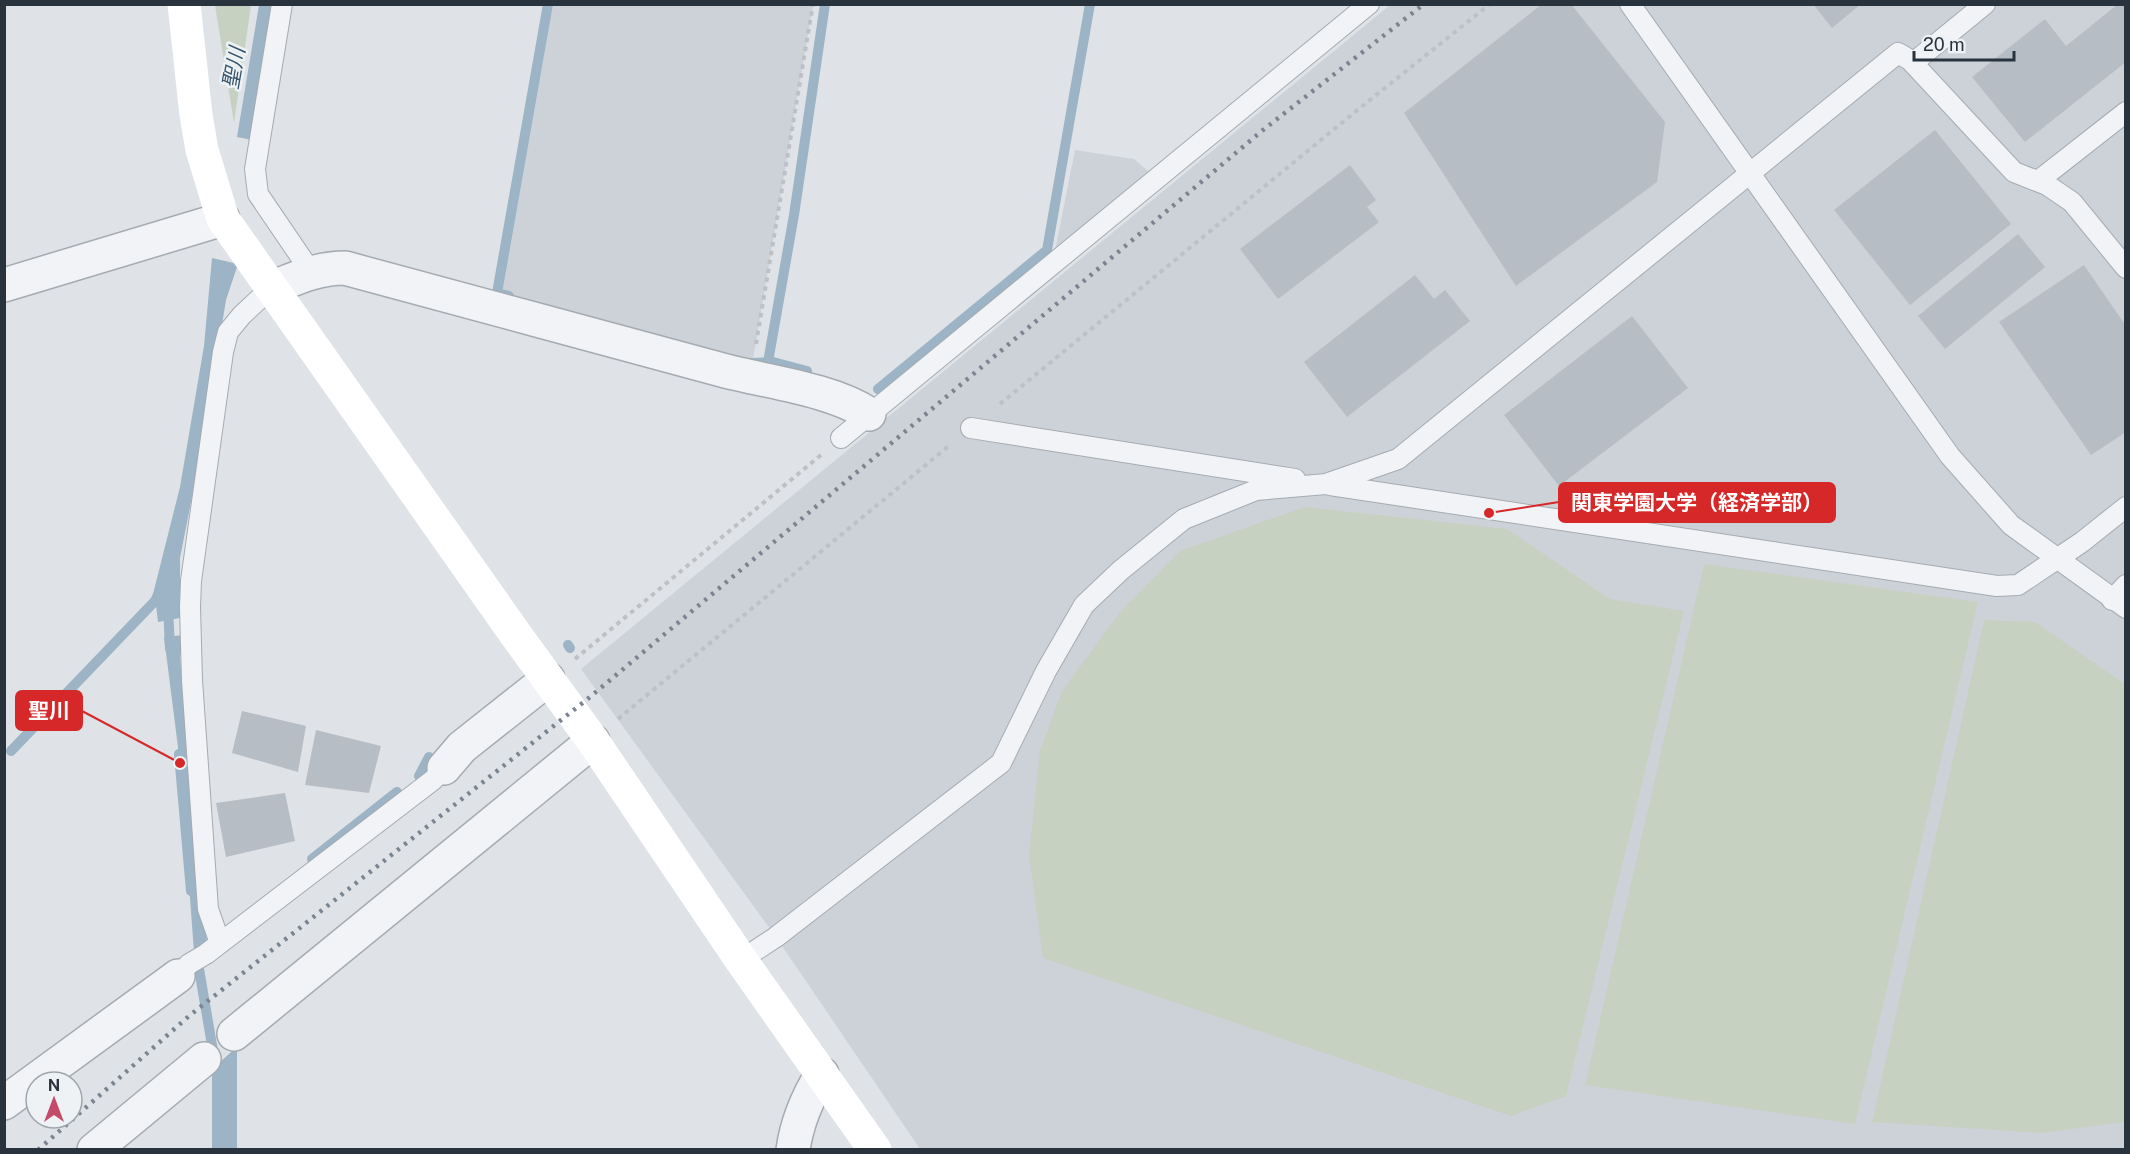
<svg xmlns="http://www.w3.org/2000/svg" width="2130" height="1154" font-family="'Public Sans','Noto Sans JP',sans-serif">
<style>
.built{fill:#cdd2d9}
.green{fill:#c6d1c1}
.water{fill:#9cb4c5}
.lines{fill:none;stroke-linecap:round;stroke-linejoin:round}
.stream{stroke:#9cb4c5;stroke-width:10}
.building{fill:#b7bdc4}
.lane-casing{stroke:#a5abb1;stroke-width:22}
.street-casing{stroke:#a5abb1;stroke-width:36}
.path{stroke:#bdc1c6;stroke-width:4;stroke-dasharray:4.5 4.5;stroke-linecap:butt}
.lane{stroke:#f1f3f6;stroke-width:20}
.street{stroke:#f1f3f6;stroke-width:33}
.secondary{stroke:#fff;stroke-width:33}
.rail{stroke:#7a8490;stroke-width:4.5;stroke-dasharray:3 6;stroke-linecap:butt}
.labels{text-anchor:middle;stroke-width:5;stroke-linejoin:round;paint-order:stroke}
.water-label{font-size:21px;font-style:italic;fill:#36556e;stroke:#eef2f5}
.leader{fill:none;stroke:#d62828;stroke-width:2}
.callout-dot{fill:#d62828;stroke:#eef2f5;stroke-width:2}
.callout{fill:#d62828;stroke:#d62828;stroke-width:2}
.callout-label{font-size:21px;text-anchor:middle;font-weight:bold;fill:#fff}
</style>
<rect width="100%" height="100%" fill="#dfe3e7"/>
<!-- built -->
<g class="built">
<polygon points="548,5 813,5 753,359 740,361 497,293"/>
<polygon points="1390,5 2125,5 2125,1149 920,1149 776,937 581,669"/>
<polygon points="1075,150 1134,159 1150,173 1055,251"/>
</g>
<!-- green -->
<g class="green">
<polygon points="215,5 251,5 234,123"/>
<polygon points="1305,507 1507,529 1610,599 1684,611 1566,1096 1511,1116 1043,958 1029,854 1040,751 1062,691 1121,611 1180,551"/>
<polygon points="1704,564 1978,602 1855,1124 1585,1085"/>
<polygon points="1984,620 2035,622 2125,684 2125,1122 2040,1133 1872,1122"/>
</g>
<!-- water -->
<g class="water">
<polygon points="259,5 274,5 252,140 237,137"/>
<polygon points="212,258 238,264 226,300 203,441 180,558 180,618 158,622 156,605 150,606 180,487 204,346"/>
<polygon points="183,635 180,658 207,943 194,952 180,763 164,637"/>
<polygon points="237,1047 237,1149 212,1149 212,1069"/>
</g>
<g class="lines">
<!-- stream -->
<g class="stream">
<polyline points="509,296 497,293 548,4"/>
<polyline points="768,362 794,215 825,4"/>
<polyline points="752,363 773,362 807,371"/>
<polyline points="878,389 1047,250 1090,4"/>
<polyline points="168,607 170,649"/>
<polyline points="568,645 570,648"/>
<polyline points="11,751 155,601 158,595"/>
<polyline points="179,754 191,891"/>
<polyline points="419,776 429,757"/>
<polyline points="312,859 397,792"/>
<polyline points="197,957 214,1057"/>
</g>
</g>
<!-- building -->
<g class="building">
<polygon points="1542,4 1571,4 1665,122 1657,182 1516,286 1404,113"/>
<polygon points="1813,4 1861,4 1832,28"/>
<polygon points="2118,4 2126,4 2126,62 2025,142 1972,77 2045,19 2066,46"/>
<polygon points="1935,130 2011,224 1910,305 1834,210"/>
<polygon points="1350,165 1376,200 1367,207 1379,222 1278,299 1240,249"/>
<polygon points="2018,234 2045,267 1945,349 1918,316"/>
<polygon points="2084,265 2126,326 2126,432 2091,455 1999,322"/>
<polygon points="1415,275 1434,299 1445,290 1470,321 1347,417 1304,362"/>
<polygon points="1632,316 1688,388 1559,486 1504,415"/>
<polygon points="242,711 306,726 298,772 232,753"/>
<polygon points="316,730 381,746 369,793 305,785"/>
<polygon points="285,793 295,841 226,857 216,803"/>
</g>
<g class="lines">
<!-- lane casing -->
<g class="lane-casing">
<g id="lane">
<polyline points="282,4 255,169 258,194 311,272"/>
<polyline points="1630,4 1950,456 2011,525 2126,608"/>
<polyline points="1913,63 1985,4"/>
<polyline points="2038,181 2126,112"/>
<polyline points="971,428 1295,479"/>
<polyline points="841,438 1369,4"/>
<polyline points="1330,485 1997,586 2018,585 2082,542 2126,507"/>
<polyline points="2112,600 2126,585"/>
<polyline points="220,943 208,909 192,680 190,607 191,581 223,352 228,332 242,315 271,288"/>
<polyline points="741,960 776,937 1001,763 1046,671 1084,605 1121,570 1184,519 1256,490 1326,484 1398,459 1898,53 1910,60 2014,172 2047,185 2072,202 2126,268"/>
<polyline points="178,976 189,964 206,954 433,780 444,768"/>
</g>
</g>
<!-- street casing -->
<g class="street-casing">
<g id="street">
<polyline points="4,285 223,219"/>
<path d="M271 288C297 278 317 268 345 268 471 302 596 336 722 370 767 382 831 389 869 414"/>
<polyline points="444,768 462,747 548,679"/>
<polyline points="234,1034 593,741"/>
<polyline points="4,1103 178,976"/>
<polyline points="94,1150 204,1059"/>
<path d="M793 1150C797 1121 807 1098 822 1074"/>
</g>
</g>
<!-- path -->
<g class="path">
<polyline points="756,344 813,4"/>
<polyline points="1000,404 1355,112 1490,4"/>
<polyline points="575,659 821,455"/>
<polyline points="618,719 950,445"/>
</g>
<!-- lane -->
<use href="#lane" class="lane"/>
<!-- street -->
<use href="#street" class="street"/>
<!-- secondary -->
<polyline class="secondary" points="184,4 196,115 202,150 223,219 516,635 593,741 741,960 875,1150"/>
<!-- rail -->
<polyline class="rail" points="38,1150 189,1016 590,697 1263,130 1424,4"/>
</g>
<g class="labels">
<!-- water labels -->
<g class="water-label">
<text transform="translate(234 68) rotate(-80)" y="7">聖川</text>
</g>
</g>
<!-- callouts -->
<path class="leader" d="M1489 513L1559 502M180 763L82 711"/>
<g class="callout-dot">
<circle cx="1489" cy="513" r="6"/>
<circle cx="180" cy="763" r="6"/>
</g>
<g class="callout">
<rect x="1559" y="483" width="276" height="39" rx="6"/>
<rect x="16" y="691" width="66" height="39" rx="6"/>
</g>
<g class="callout-label">
<text x="1697" y="510">関東学園大学（経済学部）</text>
<text x="49" y="718">聖川</text>
</g>
<!-- border -->
<rect width="2130" height="1154" fill="none" stroke="#29333d" stroke-width="12"/>
<!-- north arrow -->
<g transform="translate(54 1100)"><circle r="28" fill="#eef2f5" stroke="#9fa6ab" stroke-width="1.5"/>
<path d="M0-4.5L10 22L0 15L-10 22Z" fill="#c44c6b"/>
<text y="-9" font-size="16" font-weight="bold" text-anchor="middle" fill="#29333d">N</text>
</g>
<!-- scale -->
<path d="M1914 51v9h100v-9" fill="none" stroke="#29333d" stroke-width="3"/>
<text x="1923" y="51" font-size="18" fill="#29333d" stroke="#eef2f5" stroke-width="4.5" paint-order="stroke">20 m</text>
</svg>
